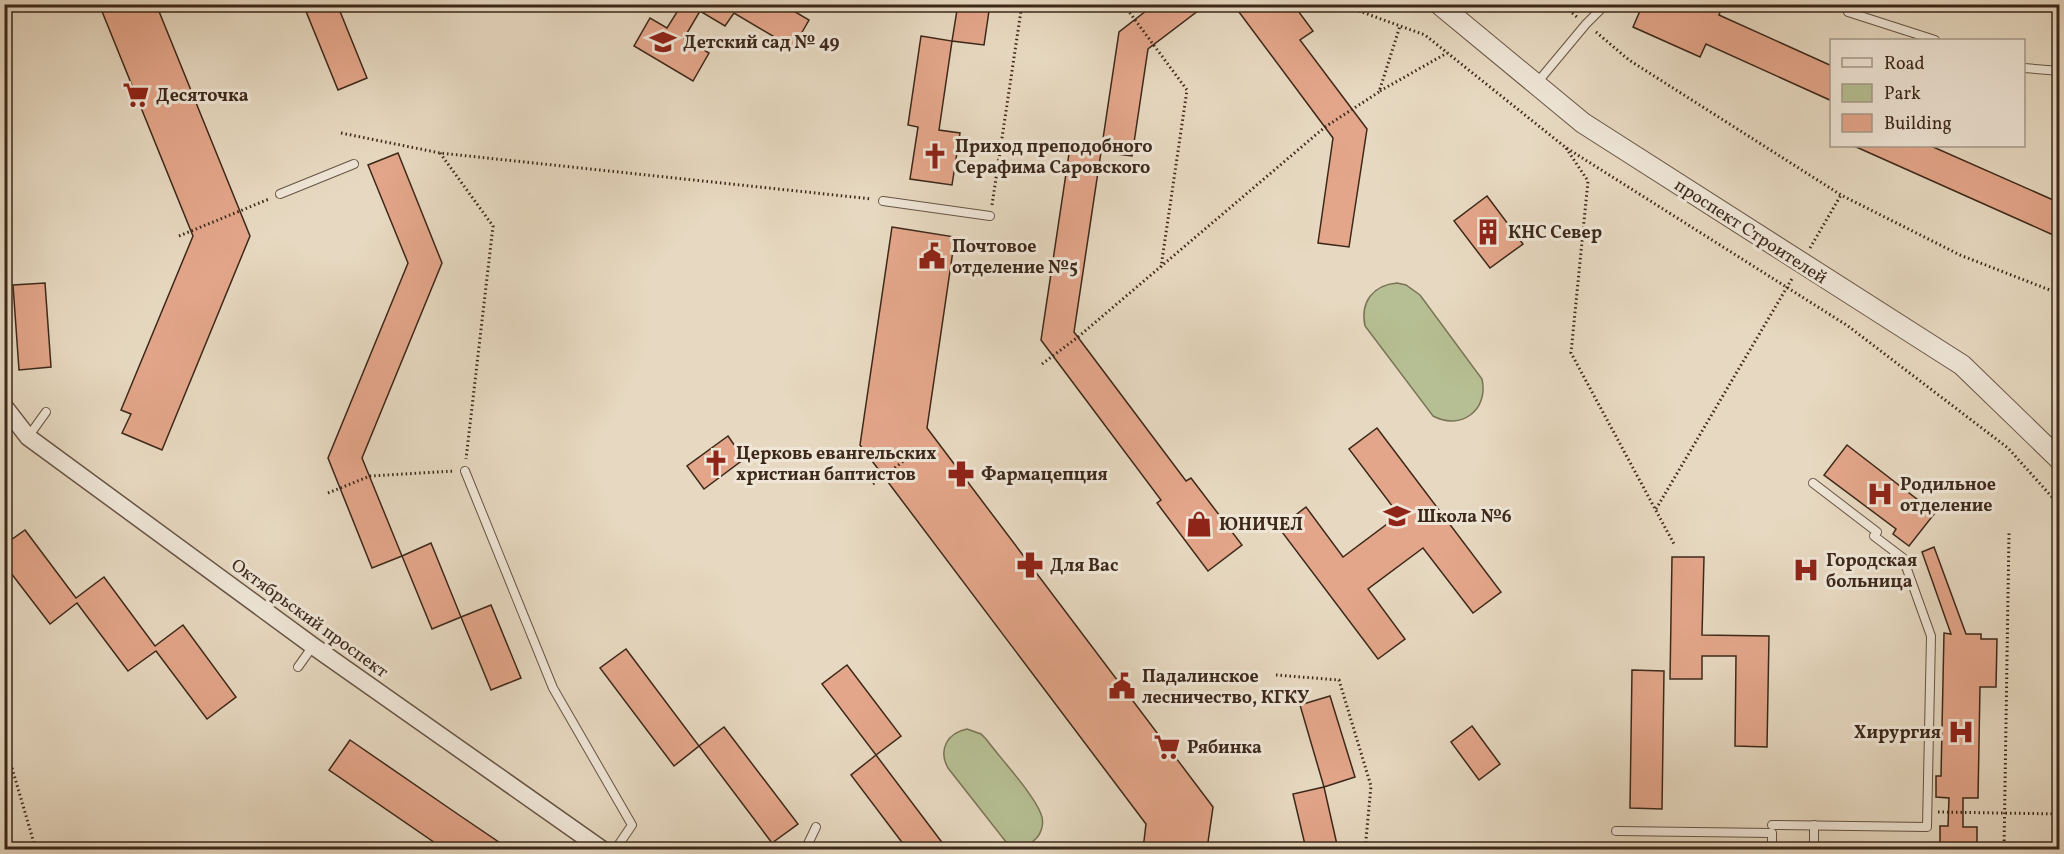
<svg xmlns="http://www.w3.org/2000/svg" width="2064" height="854" font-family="Vollkorn,serif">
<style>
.green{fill:#b6bf93;stroke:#797456;stroke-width:1.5}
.building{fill:#e4a68a;stroke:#3c281a;stroke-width:1.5}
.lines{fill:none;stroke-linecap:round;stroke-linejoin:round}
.service-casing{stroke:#675444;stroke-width:10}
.minor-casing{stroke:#675444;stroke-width:19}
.tertiary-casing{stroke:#675444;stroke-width:22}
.path{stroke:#3c281a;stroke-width:3;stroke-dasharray:1.5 3;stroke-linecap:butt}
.service{stroke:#efe6d7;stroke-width:8}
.minor{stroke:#efe6d7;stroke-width:16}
.tertiary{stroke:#efe6d7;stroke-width:20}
.labels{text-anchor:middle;stroke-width:6;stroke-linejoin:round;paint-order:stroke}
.poi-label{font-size:18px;font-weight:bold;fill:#3c281a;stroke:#efe6d7;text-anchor:start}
.street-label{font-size:18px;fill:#3c281a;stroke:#efe6d7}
</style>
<rect width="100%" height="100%" fill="#e7d9c1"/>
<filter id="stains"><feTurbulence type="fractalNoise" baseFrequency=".00333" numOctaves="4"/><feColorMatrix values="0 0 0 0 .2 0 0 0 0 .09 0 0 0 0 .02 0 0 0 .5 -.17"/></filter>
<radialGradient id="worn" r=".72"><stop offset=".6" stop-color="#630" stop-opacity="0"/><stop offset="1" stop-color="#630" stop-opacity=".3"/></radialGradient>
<!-- green -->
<g class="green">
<path d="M1397 283 1406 285 1420 295 1482 379C1489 410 1461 431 1433 416L1365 326C1360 302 1373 285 1397 283Z"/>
<path d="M967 729 981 734 986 739C1000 758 1033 793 1041 814 1045 824 1041 836 1032 842 1023 848 1014 846 1006 842L948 768C938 750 947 733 967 729Z"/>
</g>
<!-- building -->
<g class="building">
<polygon points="99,4 156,4 250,236 162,450 122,433 131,414 121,410 193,236"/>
<polygon points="303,4 337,4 367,78 338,90"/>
<polygon points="682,4 782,4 809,20 793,48 734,13 725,26 700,11 684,38 709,53 693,81 634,46 650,18 667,28"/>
<polygon points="958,4 990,4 984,45 952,41"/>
<polygon points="1155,4 1207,4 1148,49 1132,156 1101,152 1119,32"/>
<polygon points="1233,4 1293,4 1313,31 1300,40 1367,129 1349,247 1318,243 1333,138"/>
<polygon points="1643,4 1723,4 1719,15 1832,66 1832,101 1706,44 1700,57 1633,27"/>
<polygon points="921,36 952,41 939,130 960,133 952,185 910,179 918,127 908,125"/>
<polygon points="1854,146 1931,146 2060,203 2060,238"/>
<polygon points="1070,147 1101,152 1074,332 1186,481 1191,478 1242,545 1208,571 1157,503 1161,500 1041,340"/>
<polygon points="398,153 442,263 362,458 402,556 372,568 328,458 408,263 368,165"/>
<polygon points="1487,196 1523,244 1490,268 1454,221"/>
<polygon points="892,227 955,237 927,428 1213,807 1207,849 1143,849 1146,824 860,445"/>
<polygon points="45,283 51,367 19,370 13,285"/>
<polygon points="1377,428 1501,592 1473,613 1423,548 1368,589 1405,639 1378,659 1279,528 1306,507 1343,557 1399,515 1349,449"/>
<polygon points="728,436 744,459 704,489 687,466"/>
<polygon points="1847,445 1935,513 1909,546 1893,534 1896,529 1824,475"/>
<polygon points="25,530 76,598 104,577 155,646 183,625 236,697 207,719 156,651 128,671 77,603 50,624 4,564 4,545"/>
<polygon points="431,543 461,617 432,629 402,556"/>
<polygon points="1934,547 1966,634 1981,634 1981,639 1997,639 1996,687 1980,687 1978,798 1963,798 1963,827 1977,827 1977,849 1940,849 1940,826 1948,826 1949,798 1936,797 1936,776 1941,776 1944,633 1951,634 1922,552"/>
<polygon points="1672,557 1704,557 1702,635 1769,636 1767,747 1735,746 1736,656 1702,656 1702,679 1670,679"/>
<polygon points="491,605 521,678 491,690 461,617"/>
<polygon points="626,649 699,746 674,766 600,668"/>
<polygon points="847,665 901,736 876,755 822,684"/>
<polygon points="1632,670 1664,671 1662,809 1630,808"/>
<polygon points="1330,696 1355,777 1324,787 1300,705"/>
<polygon points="1472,726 1500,764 1479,780 1451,742"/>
<polygon points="724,727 798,824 772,843 699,746"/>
<polygon points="350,740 459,815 509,849 444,849 329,770"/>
<polygon points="876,755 947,849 907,849 851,775"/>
<polygon points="1324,787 1338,849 1306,849 1293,794"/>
</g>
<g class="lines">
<!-- service casing -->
<g class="service-casing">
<g id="service">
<polyline points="1845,4 1848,12 1935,40"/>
<polyline points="2024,68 2060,71"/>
<polyline points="1536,84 1586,24 1606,4"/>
<polyline points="280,194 354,164"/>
<polyline points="883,201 990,216"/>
<polyline points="28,437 46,412"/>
<polyline points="465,471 553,688 632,825 615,850"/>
<polyline points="298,667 313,646"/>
<polyline points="1772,825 1927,827 1931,636 1903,558 1874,536 1877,532 1813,483"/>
<polyline points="1616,831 1772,833 1772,850"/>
<polyline points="805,850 816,827"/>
<polyline points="1814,850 1814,825"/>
</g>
</g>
<!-- minor casing -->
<g class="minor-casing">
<polyline id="minor" points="4,406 28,437 313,646 603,850"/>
</g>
<!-- tertiary casing -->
<g class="tertiary-casing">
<polyline id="tertiary" points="1439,4 1583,123 1962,365 2060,460"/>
</g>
<!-- path -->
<g class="path">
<polyline points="1347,4 1359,11 1425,35 1565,147 1848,326 2008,448 2060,506"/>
<polyline points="1562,4 1577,17"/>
<polyline points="1127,9 1187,90 1161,267"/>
<polyline points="1596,32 1629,60 1841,195 1960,255 2060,294"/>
<polyline points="1380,91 1447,53"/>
<polyline points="341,133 440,153 872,199"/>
<polyline points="1566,148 1588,181 1571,353 1674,544"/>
<polyline points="440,153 493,226 466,459"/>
<polyline points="992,205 1022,4"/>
<polyline points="179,236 269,199"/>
<polyline points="1810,248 1841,195"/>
<polyline points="1042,364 1078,337 1325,127 1379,92 1400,26"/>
<polyline points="873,484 909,457"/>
<polyline points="328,493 370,476 455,471"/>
<polyline points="1656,509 1793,277"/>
<polyline points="1276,675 1339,680 1371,786 1365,850"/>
<polyline points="12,768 36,850"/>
<polyline points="1938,812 2060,814"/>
<polyline points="2004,850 2009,532"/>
</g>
<!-- service -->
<use href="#service" class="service"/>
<!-- minor -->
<use href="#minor" class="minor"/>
<!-- tertiary -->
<use href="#tertiary" class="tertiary"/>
</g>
<!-- icons -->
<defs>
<g id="school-bare" transform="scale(2.07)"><path d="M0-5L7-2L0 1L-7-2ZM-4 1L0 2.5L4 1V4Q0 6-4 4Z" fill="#8f2418" stroke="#efe6d7" stroke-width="2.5" paint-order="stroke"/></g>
<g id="supermarket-bare" transform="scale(2.07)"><path d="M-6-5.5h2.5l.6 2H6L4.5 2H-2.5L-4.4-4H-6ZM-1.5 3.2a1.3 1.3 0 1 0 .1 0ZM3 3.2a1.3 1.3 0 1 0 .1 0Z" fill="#8f2418" stroke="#efe6d7" stroke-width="2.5" paint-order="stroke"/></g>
<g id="church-bare" transform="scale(2.07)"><path d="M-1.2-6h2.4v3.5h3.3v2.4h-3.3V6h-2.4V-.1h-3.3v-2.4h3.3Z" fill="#8f2418" stroke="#efe6d7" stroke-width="2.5" paint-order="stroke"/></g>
<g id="building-bare" transform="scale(2.07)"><path d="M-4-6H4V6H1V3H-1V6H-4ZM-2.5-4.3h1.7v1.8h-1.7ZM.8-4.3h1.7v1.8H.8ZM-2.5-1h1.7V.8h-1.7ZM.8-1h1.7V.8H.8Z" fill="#8f2418" stroke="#efe6d7" stroke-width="2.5" paint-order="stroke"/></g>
<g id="civic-bare" transform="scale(2.07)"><path d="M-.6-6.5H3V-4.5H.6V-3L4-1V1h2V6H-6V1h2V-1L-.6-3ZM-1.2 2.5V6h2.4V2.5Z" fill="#8f2418" stroke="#efe6d7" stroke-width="2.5" paint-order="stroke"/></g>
<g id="pharmacy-bare" transform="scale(2.07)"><path d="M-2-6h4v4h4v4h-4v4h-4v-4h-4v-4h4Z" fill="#8f2418" stroke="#efe6d7" stroke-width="2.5" paint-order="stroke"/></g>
<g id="hospital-bare" transform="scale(2.07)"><path d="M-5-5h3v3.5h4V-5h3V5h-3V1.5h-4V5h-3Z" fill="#8f2418" stroke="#efe6d7" stroke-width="2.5" paint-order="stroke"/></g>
<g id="shop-bare" transform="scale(2.07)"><path d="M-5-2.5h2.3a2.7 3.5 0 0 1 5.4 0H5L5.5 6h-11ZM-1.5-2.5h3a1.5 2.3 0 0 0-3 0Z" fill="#8f2418" stroke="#efe6d7" stroke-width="2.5" paint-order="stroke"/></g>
</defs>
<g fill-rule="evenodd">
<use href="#school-bare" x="663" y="42"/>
<use href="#supermarket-bare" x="136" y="95"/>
<use href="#church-bare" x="935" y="156"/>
<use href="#building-bare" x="1488" y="232"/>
<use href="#civic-bare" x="932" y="256"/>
<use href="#church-bare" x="716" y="463"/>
<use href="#pharmacy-bare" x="961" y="474"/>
<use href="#hospital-bare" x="1880" y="494"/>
<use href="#school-bare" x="1397" y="516"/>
<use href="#shop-bare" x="1199" y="524"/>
<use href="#pharmacy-bare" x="1030" y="565"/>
<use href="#hospital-bare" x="1806" y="570"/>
<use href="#civic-bare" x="1122" y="686"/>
<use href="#hospital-bare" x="1961" y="732"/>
<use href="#supermarket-bare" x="1167" y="747"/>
</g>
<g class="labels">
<!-- poi labels -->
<g class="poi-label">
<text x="683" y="48">Детский сад № 49</text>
<text x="156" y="101">Десяточка</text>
<text x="955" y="152">Приход преподобного<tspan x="955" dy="21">Серафима Саровского</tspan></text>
<text x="1508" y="238">КНС Север</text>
<text x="952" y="252">Почтовое<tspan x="952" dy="21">отделение №5</tspan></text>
<text x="736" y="459">Церковь евангельских<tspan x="736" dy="21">христиан баптистов</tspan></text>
<text x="981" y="480">Фармацепция</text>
<text x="1900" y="490">Родильное<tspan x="1900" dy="21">отделение</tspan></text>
<text x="1417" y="522">Школа №6</text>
<text x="1219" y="530">ЮНИЧЕЛ</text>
<text x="1826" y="566">Городская<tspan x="1826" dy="21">больница</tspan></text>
<text x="1050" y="571">Для Вас</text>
<text x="1142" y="682">Падалинское<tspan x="1142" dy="21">лесничество, КГКУ</tspan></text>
<text x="1941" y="738" text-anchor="end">Хирургия</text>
<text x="1187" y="753">Рябинка</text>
</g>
<!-- street labels -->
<g class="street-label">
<text transform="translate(1751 231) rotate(33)" y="6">проспект Строителей</text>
<text transform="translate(310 618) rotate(36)" y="6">Октябрьский проспект</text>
</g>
</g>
<!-- margin -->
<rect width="2064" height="854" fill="none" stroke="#e7d9c1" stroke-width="24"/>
<rect x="6" y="6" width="2052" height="842" fill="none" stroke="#3c281a" stroke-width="3"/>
<rect x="12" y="12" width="2040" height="830" fill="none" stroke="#3c281a" stroke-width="1.5"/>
<!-- legend -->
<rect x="1830" y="39" width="195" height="108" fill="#efe6d7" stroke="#a79a8b" stroke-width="1.5"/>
<rect x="1842" y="58" width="30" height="9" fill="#efe6d7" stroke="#a79a8b" stroke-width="1.5"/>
<text x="1884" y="69" font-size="18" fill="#3c281a">Road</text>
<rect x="1842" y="84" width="30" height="18" fill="#b6bf93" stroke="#a79a8b" stroke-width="1.5"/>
<text x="1884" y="99" font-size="18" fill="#3c281a">Park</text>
<rect x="1842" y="114" width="30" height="18" fill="#e4a68a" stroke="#a79a8b" stroke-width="1.5"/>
<text x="1884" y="129" font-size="18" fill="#3c281a">Building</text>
<rect width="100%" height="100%" filter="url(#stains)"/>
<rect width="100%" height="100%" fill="url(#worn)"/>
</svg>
